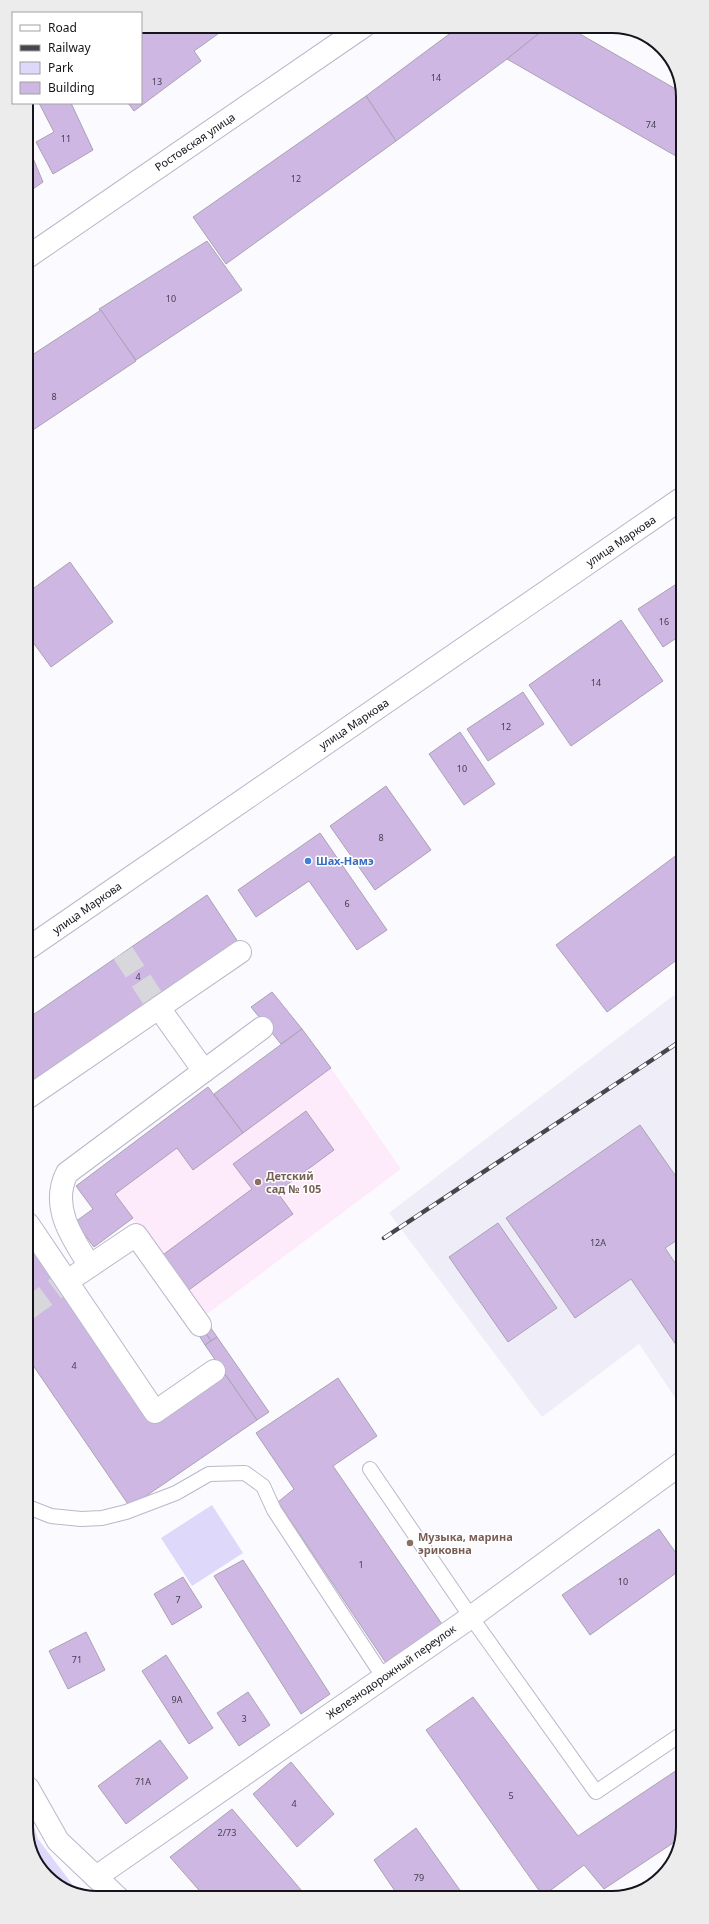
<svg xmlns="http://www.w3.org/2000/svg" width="709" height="1924" font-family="'Noto Sans',sans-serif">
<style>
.built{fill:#efeef8}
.education{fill:#fdebfc}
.green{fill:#ded9fb}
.building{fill:#ceb8e3;stroke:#aaa2b3}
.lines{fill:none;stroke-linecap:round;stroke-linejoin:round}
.minor-tunnel{stroke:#d8d8dc;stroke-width:22;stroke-dasharray:22 11;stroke-linecap:butt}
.service-casing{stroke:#bab8ca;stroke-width:16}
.minor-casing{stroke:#bab8ca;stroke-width:24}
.primary-casing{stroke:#bab8ca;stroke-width:24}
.service{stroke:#fff;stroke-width:14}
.minor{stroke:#fff;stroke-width:22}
.primary{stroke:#fff;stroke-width:22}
.rail-casing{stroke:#47464d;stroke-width:4.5}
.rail{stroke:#fff;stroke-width:3;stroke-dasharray:9;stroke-linecap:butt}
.shop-dot{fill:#3f7fe0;stroke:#fff;stroke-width:1.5}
.education-dot{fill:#8d6e63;stroke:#fff;stroke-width:1.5}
.labels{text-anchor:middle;stroke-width:3;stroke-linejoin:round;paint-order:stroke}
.number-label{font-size:9px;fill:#433d4d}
.street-label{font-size:11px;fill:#15141b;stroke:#fff}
.shop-label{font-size:11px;font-weight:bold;fill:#366cbe;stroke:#fff;text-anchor:start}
.education-label{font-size:11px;font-weight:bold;fill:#785e54;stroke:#fff;text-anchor:start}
.rim{fill:none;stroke:#15141b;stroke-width:2}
</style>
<rect width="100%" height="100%" fill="#fbfafe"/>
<!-- built -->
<polygon class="built" points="682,989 682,1408 639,1344 542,1417 389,1213"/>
<!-- education -->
<polygon class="education" points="331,1068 401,1169 203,1317 115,1194 177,1148 193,1170"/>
<!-- green -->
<g class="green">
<polygon points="212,1505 243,1553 192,1586 161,1538"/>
<polygon points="28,1809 38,1839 78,1892 54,1883 28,1845"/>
</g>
<!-- building -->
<g class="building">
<polygon points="141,26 229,26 194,51 201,61 134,111 128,103 141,103"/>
<polygon points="460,26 548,26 507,59 396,141 366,96"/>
<polygon points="548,26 566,26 681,92 681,159 507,59"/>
<polygon points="366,96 396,141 226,264 193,217"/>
<polygon points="39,103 71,103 93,150 53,174 36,142 54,132"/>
<polygon points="30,151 43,182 26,194 26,153"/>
<polygon points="207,241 242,290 136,360 99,309"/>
<polygon points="101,310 136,361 27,434 26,359"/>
<polygon points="70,562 113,622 51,667 27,634 27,593"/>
<polygon points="681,581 681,635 663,647 638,609"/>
<polygon points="621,620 663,681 571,746 529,685"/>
<polygon points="523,692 544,724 488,761 467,729"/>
<polygon points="460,732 495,784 464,805 429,754"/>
<polygon points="386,786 431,850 375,890 330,826"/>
<polygon points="320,833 387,930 357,950 309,881 256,917 238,890"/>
<polygon points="682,851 682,956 607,1012 556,945"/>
<polygon points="207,895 238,942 27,1087 27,1019"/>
<polygon points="272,992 302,1029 281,1044 251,1007"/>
<polygon points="302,1029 331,1068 243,1133 214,1094"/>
<polygon points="208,1087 243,1133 193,1170 177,1148 115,1194 133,1218 94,1247 75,1222 93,1209 76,1186"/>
<polygon points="306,1111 334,1150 277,1192 293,1214 186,1292 160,1257 252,1189 233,1164"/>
<polygon points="640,1125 682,1185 682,1237 665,1248 682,1273 681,1352 631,1279 575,1318 506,1218"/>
<polygon points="498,1223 557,1308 508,1342 449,1257"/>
<polygon points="28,1240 154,1423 225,1374 257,1420 130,1507 28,1358"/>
<polygon points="206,1321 217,1337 211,1341 200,1325"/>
<polygon points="200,1325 211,1341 205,1345 195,1329"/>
<polygon points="217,1337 269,1412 257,1420 205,1345"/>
<polygon points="338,1378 377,1436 333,1466 444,1627 388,1666 278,1502 294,1489 256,1433"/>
<polygon points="659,1529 683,1563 683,1568 590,1635 562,1595"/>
<polygon points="243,1560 330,1694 301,1714 214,1576"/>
<polygon points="183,1577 202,1607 172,1625 154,1594"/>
<polygon points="86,1632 105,1670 68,1689 49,1651"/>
<polygon points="166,1655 213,1728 189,1744 142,1671"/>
<polygon points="248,1692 270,1725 239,1746 217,1713"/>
<polygon points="473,1697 578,1836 683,1766 683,1827 679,1839 604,1889 584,1865 543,1896 426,1730"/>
<polygon points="160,1740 188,1778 126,1824 98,1786"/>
<polygon points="291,1762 334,1814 297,1847 253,1794"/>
<polygon points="232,1809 307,1897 205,1897 170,1857"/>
<polygon points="416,1828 464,1896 399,1897 374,1860"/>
</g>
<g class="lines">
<!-- minor-tunnel -->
<g class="minor-tunnel">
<polyline points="123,953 159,1008"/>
<polyline points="28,1309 66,1281"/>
</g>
<!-- service casing -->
<g class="service-casing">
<g id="service">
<polyline points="370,1469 471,1617 596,1792 683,1733"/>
<polyline points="28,1507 51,1516 81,1519 102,1518 126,1512 176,1493 209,1474 245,1473 263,1486 274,1510 384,1678"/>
</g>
</g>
<!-- minor casing -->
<g class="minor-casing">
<g id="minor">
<polyline points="26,258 364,26"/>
<polyline points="204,1071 262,1028"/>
<polyline points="27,1098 240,952"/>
<polyline points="28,1224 155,1412 214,1371"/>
<path d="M90 1266C72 1238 50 1206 67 1173L204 1071 159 1008"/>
<polyline points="78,1274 136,1235 200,1325"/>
<polyline points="96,1877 471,1617 682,1463"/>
</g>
</g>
<!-- primary casing -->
<g class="primary-casing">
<g id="primary">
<polyline points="27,949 681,499"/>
<polyline points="28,1788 58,1841 118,1898"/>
</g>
</g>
<!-- service -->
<use href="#service" class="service"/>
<!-- minor -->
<use href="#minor" class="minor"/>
<!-- primary -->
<use href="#primary" class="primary"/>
<!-- rail casing -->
<g class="rail-casing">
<polyline id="rail" points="384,1238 682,1040"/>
</g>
<!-- rail -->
<use href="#rail" class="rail"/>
</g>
<!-- markers -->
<circle class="shop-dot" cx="308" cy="861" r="4"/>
<g class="education-dot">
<circle cx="258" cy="1182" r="4"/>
<circle cx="410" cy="1543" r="4"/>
</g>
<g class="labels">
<!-- number labels -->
<g class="number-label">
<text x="436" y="81">14</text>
<text x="157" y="85">13</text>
<text x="651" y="128">74</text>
<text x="66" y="142">11</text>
<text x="296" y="182">12</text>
<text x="171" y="302">10</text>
<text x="54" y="400">8</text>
<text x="664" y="625">16</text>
<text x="596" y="686">14</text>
<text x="506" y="730">12</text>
<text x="462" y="772">10</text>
<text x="381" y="841">8</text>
<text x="347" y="907">6</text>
<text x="138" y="980">4</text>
<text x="598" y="1246">12А</text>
<text x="74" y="1369">4</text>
<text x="361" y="1568">1</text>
<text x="623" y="1585">10</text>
<text x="178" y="1603">7</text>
<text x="77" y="1663">71</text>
<text x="177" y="1703">9А</text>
<text x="244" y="1722">3</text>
<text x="143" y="1785">71А</text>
<text x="511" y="1799">5</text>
<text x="294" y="1807">4</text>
<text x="227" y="1836">2/73</text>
<text x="419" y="1881">79</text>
</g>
<!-- street labels -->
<g class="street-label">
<text transform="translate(195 142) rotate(-34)" y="4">Ростовская улица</text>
<text transform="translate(621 541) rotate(-34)" y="4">улица Маркова</text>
<text transform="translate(354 724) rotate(-34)" y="4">улица Маркова</text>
<text transform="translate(87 908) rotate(-35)" y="4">улица Маркова</text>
<text transform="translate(391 1672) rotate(-35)" y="4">Железнодорожный переулок</text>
</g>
<!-- shop labels -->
<g class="shop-label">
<text x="316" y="865">Шах-Намэ</text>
</g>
<!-- education labels -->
<g class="education-label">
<text x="266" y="1180">Детский<tspan x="266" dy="13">сад № 105</tspan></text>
<text x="418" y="1541">Музыка, марина<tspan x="418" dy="13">эриковна</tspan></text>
</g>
</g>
<!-- crop -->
<path d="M0 0H709V1924H0ZM97 33H612A64 64 0 0 1 676 97V1827A64 64 0 0 1 612 1891H97A64 64 0 0 1 33 1827V97A64 64 0 0 1 97 33Z" fill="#ececed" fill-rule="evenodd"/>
<path class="rim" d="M97 33H612A64 64 0 0 1 676 97V1827A64 64 0 0 1 612 1891H97A64 64 0 0 1 33 1827V97A64 64 0 0 1 97 33Z"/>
<!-- legend -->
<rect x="12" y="12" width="130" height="92" fill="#ffffff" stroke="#a1a1a4"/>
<rect x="20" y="25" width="20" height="6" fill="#ffffff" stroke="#a1a1a4"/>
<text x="48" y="32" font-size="12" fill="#15141b">Road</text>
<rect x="20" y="45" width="20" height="6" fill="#47464d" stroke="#a1a1a4"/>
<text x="48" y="52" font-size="12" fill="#15141b">Railway</text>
<rect x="20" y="62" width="20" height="12" fill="#ded9fb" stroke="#a1a1a4"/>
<text x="48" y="72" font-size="12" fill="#15141b">Park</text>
<rect x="20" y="82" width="20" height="12" fill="#ceb8e3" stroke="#a1a1a4"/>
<text x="48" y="92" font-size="12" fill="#15141b">Building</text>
</svg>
